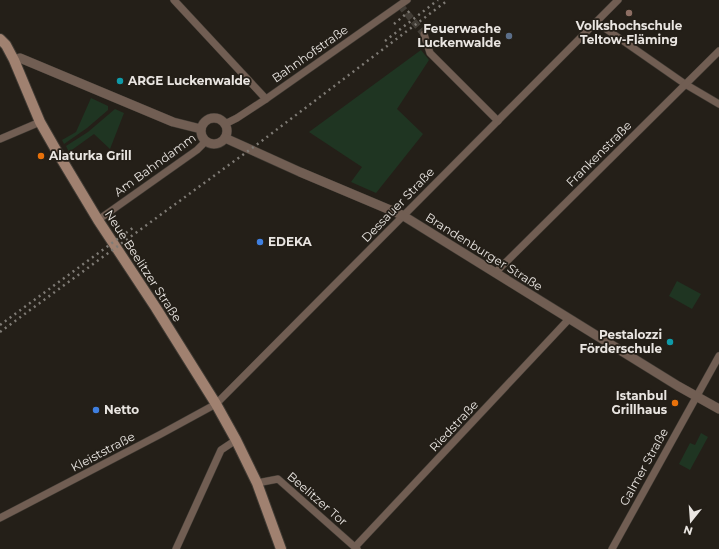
<svg xmlns="http://www.w3.org/2000/svg" width="719" height="549" font-family="Montserrat,sans-serif">
<style>
.green{fill:#1f3522}
.lines{fill:none;stroke-linecap:round;stroke-linejoin:round}
.minor-tunnel{stroke:#423d36;stroke-width:7;stroke-dasharray:7 3.5;stroke-linecap:butt}
.minor-casing{stroke:#403b34;stroke-width:8}
.tertiary-casing{stroke:#403b34;stroke-width:10}
.secondary-casing{stroke:#403b34;stroke-width:12}
.minor{stroke:#715e53;stroke-width:7}
.tertiary{stroke:#715e53;stroke-width:9}
.secondary{stroke:#a08170;stroke-width:10}
.rail{stroke:#7f7b75;stroke-width:2.5;stroke-dasharray:2 4;stroke-linecap:butt}
.education-dot{fill:#8d6e63;stroke:#241f18;stroke-width:1.5}
.service-dot{fill:#5c6f8a;stroke:#241f18;stroke-width:1.5}
.culture-dot{fill:#0f9aa8;stroke:#241f18;stroke-width:1.5}
.food-dot{fill:#e8710a;stroke:#241f18;stroke-width:1.5}
.shop-dot{fill:#3f7fe0;stroke:#241f18;stroke-width:1.5}
.labels{text-anchor:middle;stroke-width:3.5;stroke-linejoin:round;paint-order:stroke}
.poi-label{font-size:12px;font-weight:bold;fill:#e9e5e1;stroke:#241f18;text-anchor:start}
.street-label{font-size:12px;fill:#e9e5e1;stroke:#241f18}
</style>
<rect width="100%" height="100%" fill="#241f18"/>
<!-- green -->
<g class="green">
<polygon points="421,50 429,60 397,109 423,134 376,193 351,182 362,167 309,132"/>
<polygon points="91,98 108,106 108,110 87,128 64,144 62,140 76,132"/>
<polygon points="115,109 124,113 110,149 94,134 69,152 66,146 88,132"/>
<polygon points="677,281 701,294 692,309 669,296"/>
<polygon points="701,433 708,437 690,470 679,464 690,443 695,445"/>
</g>
<g class="lines">
<!-- minor-tunnel -->
<polyline class="minor-tunnel" points="400,5 424,34"/>
<!-- minor casing -->
<g class="minor-casing">
<g id="minor">
<polyline points="174,0 266,99"/>
<polyline points="596,22 685,84 719,104"/>
<polyline points="424,34 430,53 498,121"/>
<polyline points="225,124 237,118 266,99 407,0"/>
<polyline points="0,139 40,122"/>
<polyline points="98,220 197,150 206,141"/>
<polyline points="495,273 719,51"/>
<polyline points="257,483 278,479 357,549"/>
<polyline points="0,518 161,434 216,404 618,0"/>
<polyline points="355,547 569,319"/>
<polyline points="176,549 221,450 236,440"/>
<polyline points="612,549 719,356"/>
</g>
</g>
<!-- tertiary casing -->
<g class="tertiary-casing">
<g id="tertiary">
<polyline points="14,60 20,58 173,122 201,129"/>
<circle cx="214" cy="131" r="13"/>
<polyline points="225,138 300,172 402,215 678,386 719,409"/>
</g>
</g>
<!-- secondary casing -->
<g class="secondary-casing">
<polyline id="secondary" points="0,39 6,45 14,60 40,122 56,150 98,220 156,308 216,404 236,440 257,483 281,549"/>
</g>
<!-- minor -->
<use href="#minor" class="minor"/>
<!-- tertiary -->
<use href="#tertiary" class="tertiary"/>
<!-- secondary -->
<use href="#secondary" class="secondary"/>
<!-- rail -->
<g class="rail">
<polyline points="394,24 412,9"/>
<polyline points="385,41 438,0"/>
<polyline points="0,325 134,227"/>
<polyline points="0,332 259,143 448,0"/>
</g>
</g>
<!-- markers -->
<circle class="education-dot" cx="629" cy="13" r="4"/>
<circle class="service-dot" cx="509" cy="36" r="4"/>
<g class="culture-dot">
<circle cx="120" cy="81" r="4"/>
<circle cx="670" cy="342" r="4"/>
</g>
<g class="food-dot">
<circle cx="41" cy="156" r="4"/>
<circle cx="675" cy="403" r="4"/>
</g>
<g class="shop-dot">
<circle cx="260" cy="242" r="4"/>
<circle cx="96" cy="410" r="4"/>
</g>
<g class="labels">
<!-- poi labels -->
<g class="poi-label">
<text x="629" y="30" text-anchor="middle">Volkshochschule<tspan x="629" dy="14">Teltow-Fläming</tspan></text>
<text x="501" y="33" text-anchor="end">Feuerwache<tspan x="501" dy="14">Luckenwalde</tspan></text>
<text x="128" y="85">ARGE Luckenwalde</text>
<text x="49" y="160">Alaturka Grill</text>
<text x="268" y="246">EDEKA</text>
<text x="662" y="339" text-anchor="end">Pestalozzi<tspan x="662" dy="14">Förderschule</tspan></text>
<text x="667" y="400" text-anchor="end">Istanbul<tspan x="667" dy="14">Grillhaus</tspan></text>
<text x="104" y="414">Netto</text>
</g>
<!-- street labels -->
<g class="street-label">
<text transform="translate(310 54) rotate(-35)" y="4">Bahnhofstraße</text>
<text transform="translate(599 154) rotate(-45)" y="4">Frankenstraße</text>
<text transform="translate(155 165) rotate(-36)" y="4">Am Bahndamm</text>
<text transform="translate(398 205) rotate(-46)" y="4">Dessauer Straße</text>
<text transform="translate(484 252) rotate(32)" y="4">Brandenburger Straße</text>
<text transform="translate(143 266) rotate(57)" y="4">Neue Beelitzer Straße</text>
<text transform="translate(454 426) rotate(-47)" y="4">Riedstraße</text>
<text transform="translate(103 452) rotate(-28)" y="4">Kleiststraße</text>
<text transform="translate(644 467) rotate(-61)" y="4">Galmer Straße</text>
<text transform="translate(317 499) rotate(41)" y="4">Beelitzer Tor</text>
</g>
</g>
<!-- north arrow -->
<g transform="translate(691 521) rotate(197)" stroke="#241f18" stroke-width="3" paint-order="stroke">
<path d="M0-3L7 15L0 10L-7 15Z" fill="#e9e5e1"/>
<text y="-6" font-size="11" font-weight="bold" text-anchor="middle" fill="#e9e5e1">N</text>
</g>
</svg>
